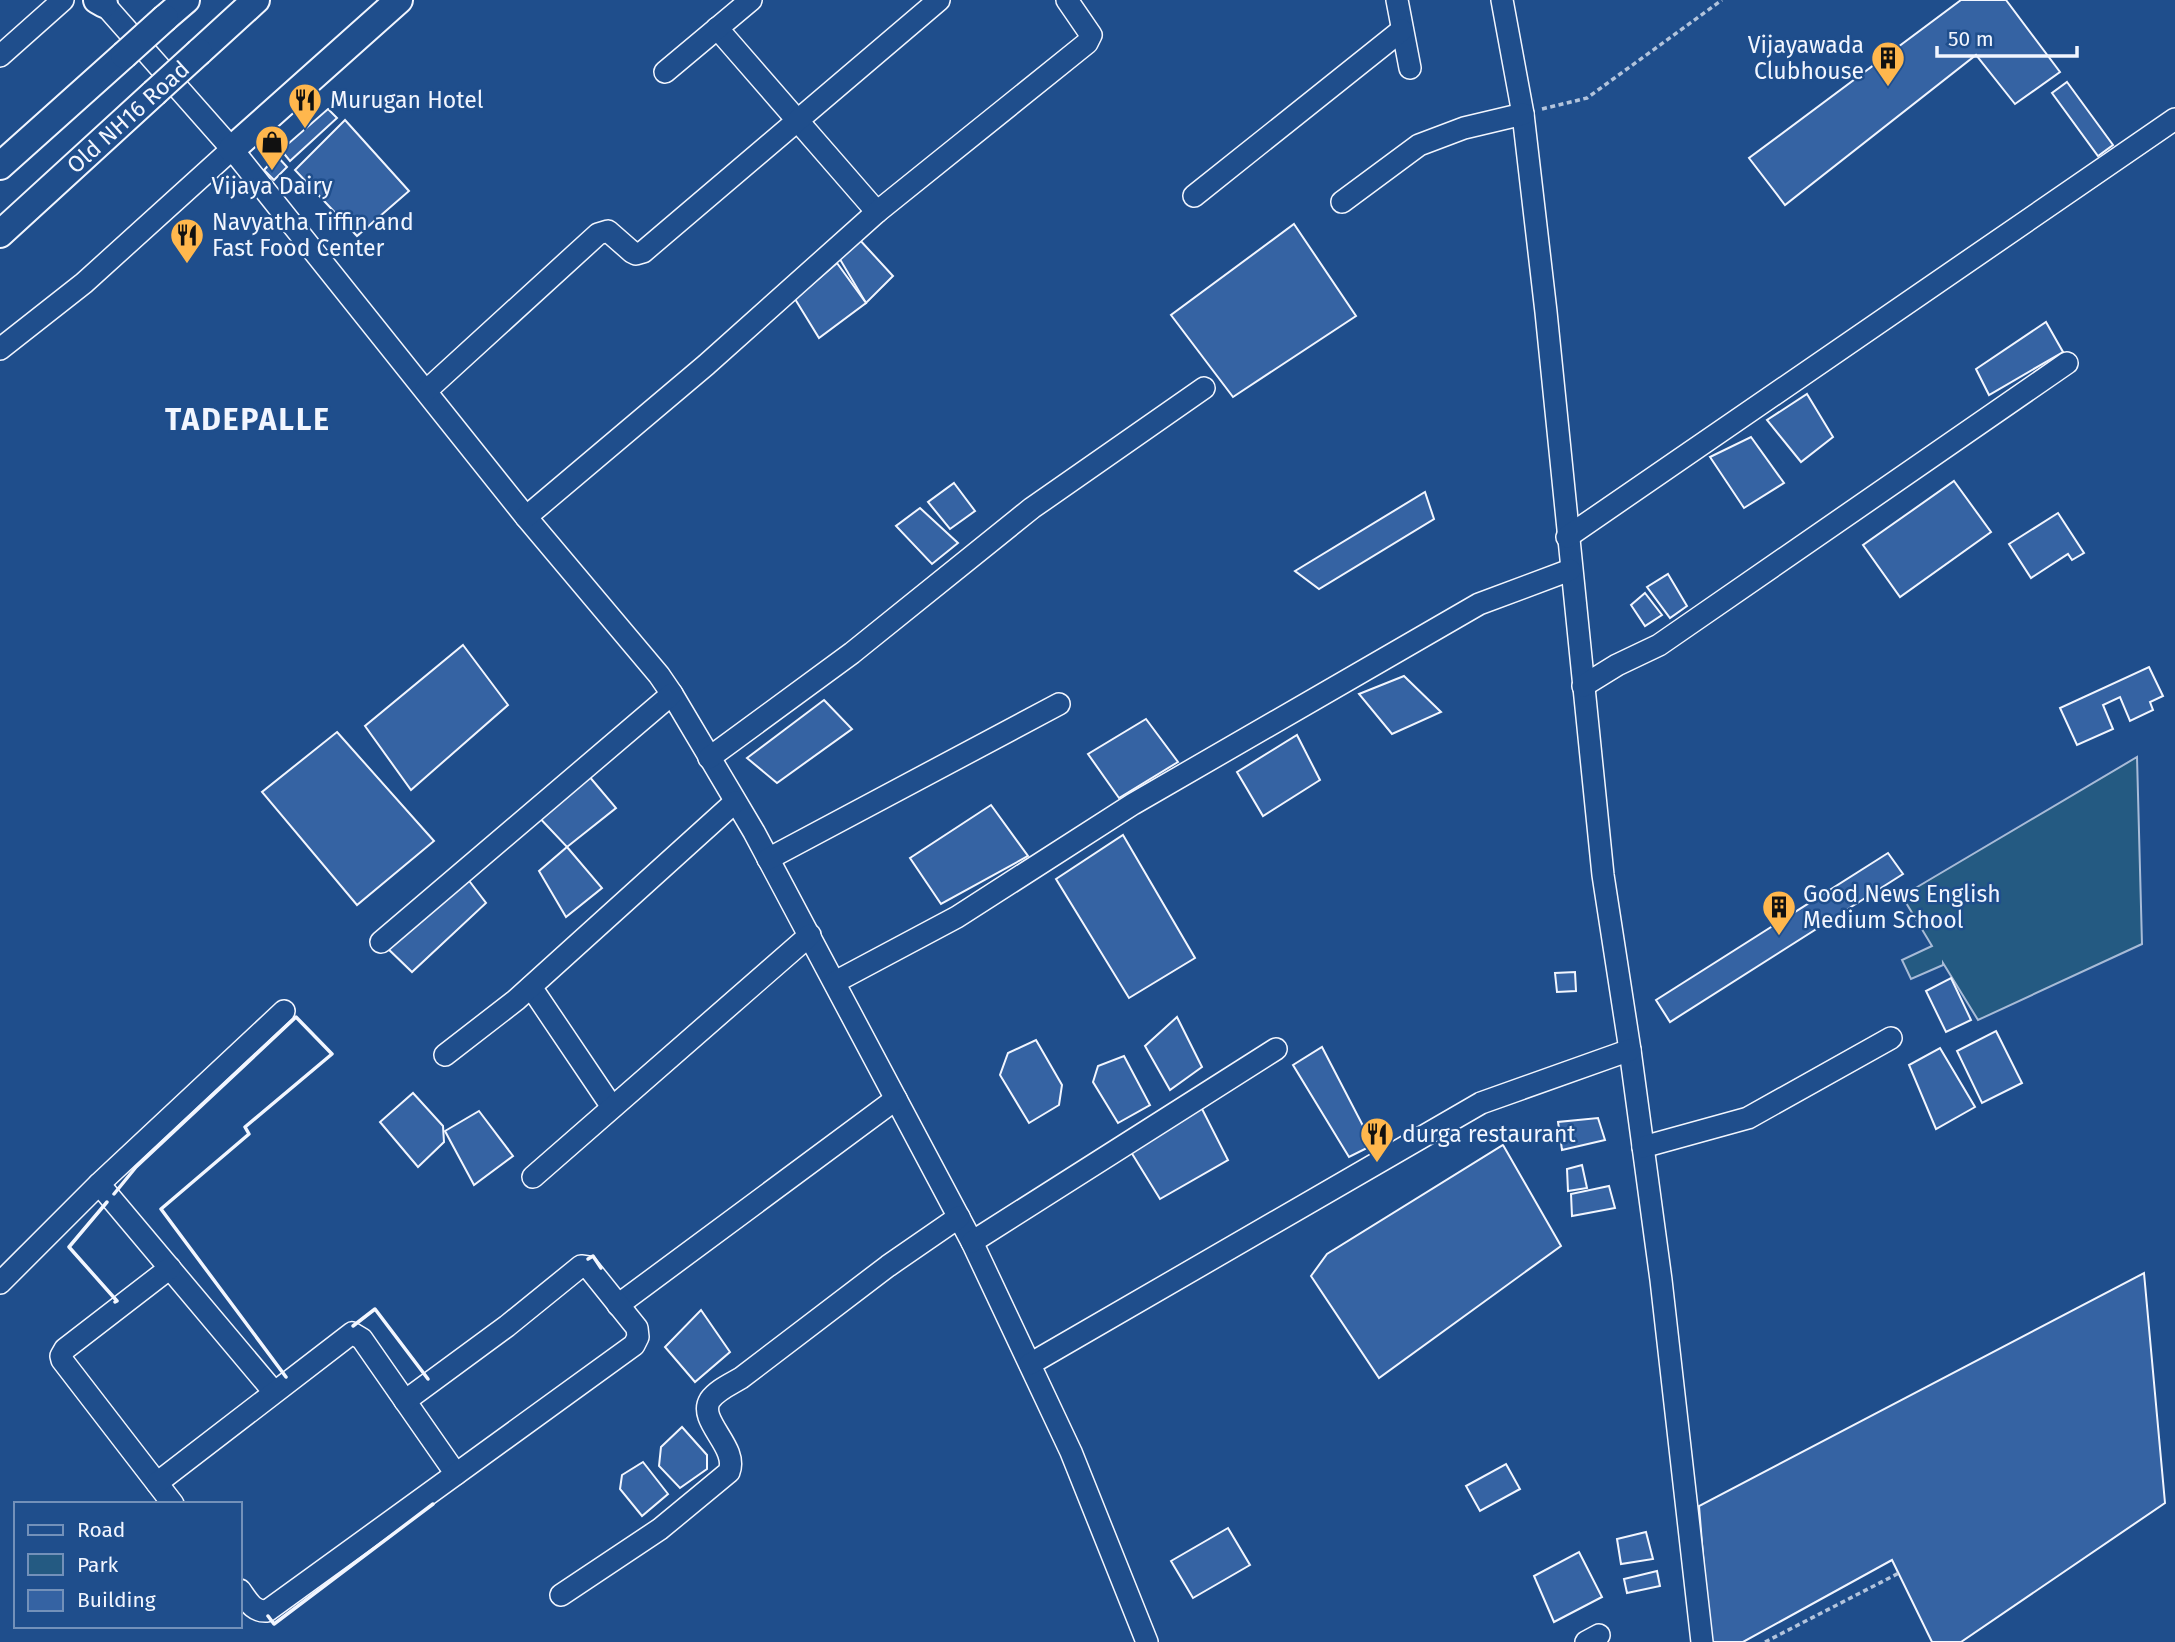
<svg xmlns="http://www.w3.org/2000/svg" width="2175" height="1642" font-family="'Fira Sans',sans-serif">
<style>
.green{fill:#245a82;stroke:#a8bbd7;stroke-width:2}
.building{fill:#3563a3;stroke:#f2f6ff;stroke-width:2}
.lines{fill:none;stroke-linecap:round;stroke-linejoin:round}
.minor-casing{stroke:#f2f6ff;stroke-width:24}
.major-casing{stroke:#f2f6ff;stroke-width:30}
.path{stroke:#b3c4dc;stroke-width:3.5;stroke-dasharray:5 3.5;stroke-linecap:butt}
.minor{stroke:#1f4e8c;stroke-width:21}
.major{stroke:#1f4e8c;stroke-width:26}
.major-bridge-casing{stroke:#f2f6ff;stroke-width:30;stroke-linecap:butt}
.major-bridge{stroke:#1f4e8c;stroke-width:26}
.wall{stroke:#f2f6ff;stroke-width:3.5}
.labels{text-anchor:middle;stroke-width:5;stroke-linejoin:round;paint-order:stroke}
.poi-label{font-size:23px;fill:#f2f6ff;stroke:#1f4e8c;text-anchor:start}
.street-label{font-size:23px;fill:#f2f6ff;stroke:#1f4e8c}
.district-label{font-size:30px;font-weight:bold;letter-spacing:2px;fill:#f2f6ff;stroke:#1f4e8c}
</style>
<rect width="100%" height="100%" fill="#1f4e8c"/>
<!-- green -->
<polygon class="green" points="2137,757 2142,944 1978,1020 1943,963 1943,965 1911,979 1902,960 1932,946 1902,896"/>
<!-- building -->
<g class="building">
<polygon points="1961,0 2006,0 2060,72 2015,104 1976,55 1785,205 1749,158"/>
<polygon points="2067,82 2113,145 2098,156 2052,93"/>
<polygon points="328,109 337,118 290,161 281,150"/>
<polygon points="345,120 409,191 357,236 295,170"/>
<polygon points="277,156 287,167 274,180 264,170"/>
<polygon points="1294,224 1356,316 1233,397 1171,315"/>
<polygon points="858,238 893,276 866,303 838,256"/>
<polygon points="837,263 866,303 819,338 795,299"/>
<polygon points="2046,322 2063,352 1989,395 1976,369"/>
<polygon points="1807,394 1833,437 1801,462 1767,420"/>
<polygon points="1751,437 1784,483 1744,508 1710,457"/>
<polygon points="1954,481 1991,532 1900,597 1863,545"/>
<polygon points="954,483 975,511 950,529 928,502"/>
<polygon points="1425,492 1434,519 1319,589 1295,571"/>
<polygon points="920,508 958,543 932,564 896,526"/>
<polygon points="2058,513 2084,553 2072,560 2068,554 2031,578 2009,544"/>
<polygon points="1668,574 1687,606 1670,618 1647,587"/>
<polygon points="1645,593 1662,615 1645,626 1631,605"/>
<polygon points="463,645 508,705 411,790 365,726"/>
<polygon points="2149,667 2163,696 2150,702 2153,710 2130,721 2120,697 2103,705 2113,729 2077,745 2060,708"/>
<polygon points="1404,676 1441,712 1392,734 1359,694"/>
<polygon points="824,700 852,729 777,783 747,758"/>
<polygon points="1146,719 1178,762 1119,798 1088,754"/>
<polygon points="337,732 434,841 357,905 262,792"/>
<polygon points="1297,735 1320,780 1263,816 1237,772"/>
<polygon points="583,769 616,808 567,847 534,812"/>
<polygon points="991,805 1028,856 941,904 910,858"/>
<polygon points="1123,835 1195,958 1129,998 1056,879"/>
<polygon points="567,847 602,888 566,917 539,871"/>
<polygon points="1888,853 1903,874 1670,1022 1656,1000"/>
<polygon points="467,878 486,903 412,972 381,942"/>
<polygon points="1575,972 1576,991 1557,992 1555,973"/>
<polygon points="1951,978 1971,1020 1946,1032 1926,991"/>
<polygon points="1177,1017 1202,1067 1170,1090 1145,1046"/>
<polygon points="1996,1031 2022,1083 1982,1103 1957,1051"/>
<polygon points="1036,1040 1062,1085 1059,1105 1029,1123 1000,1075 1008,1053"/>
<polygon points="1322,1047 1373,1145 1349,1157 1293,1065"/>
<polygon points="1940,1048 1975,1107 1936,1129 1909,1065"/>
<polygon points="1124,1056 1150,1105 1118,1123 1093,1082 1098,1066"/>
<polygon points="413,1093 443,1126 444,1142 418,1167 380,1122"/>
<polygon points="1197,1099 1228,1160 1160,1199 1131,1152"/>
<polygon points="479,1111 513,1156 474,1185 445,1131"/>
<polygon points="1598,1118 1605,1140 1562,1150 1558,1122"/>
<polygon points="1503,1145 1561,1246 1379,1378 1311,1276 1327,1254"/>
<polygon points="1582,1165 1587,1188 1568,1191 1567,1169"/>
<polygon points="1609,1186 1615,1208 1572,1216 1571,1194"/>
<polygon points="2144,1273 2165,1503 1961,1642 1932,1642 1892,1560 1743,1642 1710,1642 1699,1506"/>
<polygon points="701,1310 730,1352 695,1382 665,1347"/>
<polygon points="682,1427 707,1455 707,1469 680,1488 659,1466 661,1447"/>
<polygon points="643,1462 668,1494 642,1516 620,1489 622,1475"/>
<polygon points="1506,1464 1520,1489 1480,1511 1466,1486"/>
<polygon points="1228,1528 1250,1565 1193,1598 1171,1561"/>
<polygon points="1646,1532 1653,1559 1621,1564 1617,1539"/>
<polygon points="1579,1552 1602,1597 1554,1622 1534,1576"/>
<polygon points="1657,1571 1660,1586 1627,1593 1624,1579"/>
</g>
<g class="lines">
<!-- minor casing -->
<g class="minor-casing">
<g id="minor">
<polyline points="1397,0 1410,68"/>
<polyline points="1502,0 1523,114 1546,312 1603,875 1630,1050 1661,1280 1702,1642"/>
<polyline points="104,4 232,149 526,517 659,675 672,694 754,832 972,1242 1071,1452 1147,1642"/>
<polyline points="717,28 877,212"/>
<polyline points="0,56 63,0"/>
<polyline points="665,72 751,0"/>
<polyline points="1194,196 1402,30"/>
<polyline points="1342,202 1419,145 1464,128 1523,114"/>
<polyline points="0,349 84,283 232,149"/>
<polyline points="426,391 598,234 608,231 632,252 636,254 643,252 939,0"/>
<polyline points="526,517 706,365 877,212 1087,43 1091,35 1067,0"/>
<polyline points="1567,537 2175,119"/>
<polyline points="1583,686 1617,665 1659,645 2067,363"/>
<polyline points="709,758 852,653 1032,508 1204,388"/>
<polyline points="768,859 1059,704"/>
<polyline points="381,942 672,694"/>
<polyline points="835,982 957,917 1133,804 1479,604 1570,570"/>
<polyline points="531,987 612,1107"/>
<polyline points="445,1055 516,1000 735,802"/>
<polyline points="1643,1147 1748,1118 1891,1038"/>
<polyline points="533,1177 810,935"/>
<polyline points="99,1184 274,1392"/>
<polyline points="972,1242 1276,1049"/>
<polyline points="170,1268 65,1349 61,1356 62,1360 173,1504"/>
<polyline points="0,1283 99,1184 284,1011"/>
<polyline points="618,1305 896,1099"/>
<polyline points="1030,1364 1481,1103 1630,1050"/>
<polyline points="157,1483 352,1333 362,1339 456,1474"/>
<path d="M240 1590C248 1601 253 1612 267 1611L634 1345 638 1337 637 1328 588 1267 581 1266 507 1326 405 1401"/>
<path d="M561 1595 660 1529 729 1472C739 1447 697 1421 710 1400 717 1390 731 1384 741 1378L888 1266 959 1217"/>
<polyline points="1586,1642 1599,1635"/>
</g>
</g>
<!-- major casing -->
<g class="major-casing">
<g id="major">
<polyline points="97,0 104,4"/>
<polyline points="165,18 186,0"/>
<polyline points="199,52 256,0"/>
<polyline points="232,149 399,0"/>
<polyline points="0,166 124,55"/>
<polyline points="0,234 154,93"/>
</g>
</g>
<!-- path -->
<g class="path">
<polyline points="1542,109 1587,98 1722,0"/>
<polyline points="1765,1642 1899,1573"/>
</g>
<!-- minor -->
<use href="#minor" class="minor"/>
<!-- major -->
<use href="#major" class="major"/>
<!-- major-bridge casing -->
<g class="major-bridge-casing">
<g id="major-bridge">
<polyline points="124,55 165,18"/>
<polyline points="154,93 199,52"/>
</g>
</g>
<!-- major-bridge -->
<use href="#major-bridge" class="major-bridge"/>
<!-- wall -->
<g class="wall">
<polyline points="114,1194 136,1167 296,1017 332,1054 245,1127 249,1134 161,1209 286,1377"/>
<polyline points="107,1202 69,1247 117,1301 115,1302"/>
<polyline points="588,1259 593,1256 601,1268"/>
<polyline points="353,1326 375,1309 428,1379"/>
<polyline points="268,1616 274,1624 433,1504"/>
</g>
</g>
<!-- icons -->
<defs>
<g id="building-pin" transform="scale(1.75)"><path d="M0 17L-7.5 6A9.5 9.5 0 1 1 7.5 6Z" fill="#ffb74d" stroke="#1f4e8c"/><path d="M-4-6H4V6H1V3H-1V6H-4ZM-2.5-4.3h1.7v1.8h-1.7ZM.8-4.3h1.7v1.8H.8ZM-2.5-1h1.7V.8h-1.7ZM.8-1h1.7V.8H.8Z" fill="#111"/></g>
<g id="restaurant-pin" transform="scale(1.75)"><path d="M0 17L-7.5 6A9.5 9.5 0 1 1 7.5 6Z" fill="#ffb74d" stroke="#1f4e8c"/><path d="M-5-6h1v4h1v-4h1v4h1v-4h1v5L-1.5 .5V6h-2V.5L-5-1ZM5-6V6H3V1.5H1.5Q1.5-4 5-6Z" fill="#111"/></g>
<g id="shop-pin" transform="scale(1.75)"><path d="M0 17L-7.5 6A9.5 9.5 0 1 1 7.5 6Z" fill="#ffb74d" stroke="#1f4e8c"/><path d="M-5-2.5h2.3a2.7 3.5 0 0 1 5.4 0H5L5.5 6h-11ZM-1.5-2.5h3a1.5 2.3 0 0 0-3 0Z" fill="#111"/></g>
</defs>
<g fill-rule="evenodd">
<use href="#building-pin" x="1888" y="58"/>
<use href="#restaurant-pin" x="305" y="100"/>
<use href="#shop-pin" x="272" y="142"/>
<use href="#restaurant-pin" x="187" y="235"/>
<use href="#building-pin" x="1779" y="907"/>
<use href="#restaurant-pin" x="1377" y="1134"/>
</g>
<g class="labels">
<!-- poi labels -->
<g class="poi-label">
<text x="1864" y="53" text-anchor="end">Vijayawada<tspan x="1864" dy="26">Clubhouse</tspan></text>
<text x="330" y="108">Murugan Hotel</text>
<text x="272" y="194" text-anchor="middle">Vijaya Dairy</text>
<text x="212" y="230">Navyatha Tiffin and<tspan x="212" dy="26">Fast Food Center</tspan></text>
<text x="1803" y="902">Good News English<tspan x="1803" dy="26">Medium School</tspan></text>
<text x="1402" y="1142">durga restaurant</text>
</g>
<!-- street labels -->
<g class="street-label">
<text transform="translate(128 117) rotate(-42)" y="8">Old NH16 Road</text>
</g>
<!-- district labels -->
<g class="district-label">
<text x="248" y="430">TADEPALLE</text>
</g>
</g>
<!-- legend -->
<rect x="14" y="1502" width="228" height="126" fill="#1f4e8c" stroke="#7391ba" stroke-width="2"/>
<rect x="28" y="1525" width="35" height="10" fill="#1f4e8c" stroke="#7391ba" stroke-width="2"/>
<text x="77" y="1537" font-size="21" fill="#f2f6ff">Road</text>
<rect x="28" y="1554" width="35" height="21" fill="#245a82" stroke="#7391ba" stroke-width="2"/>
<text x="77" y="1572" font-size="21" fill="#f2f6ff">Park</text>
<rect x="28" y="1590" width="35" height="21" fill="#3563a3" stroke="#7391ba" stroke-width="2"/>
<text x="77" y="1607" font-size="21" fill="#f2f6ff">Building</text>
<!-- scale -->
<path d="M1937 46v10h140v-10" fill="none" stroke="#f2f6ff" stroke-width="3.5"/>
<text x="1948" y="46" font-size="21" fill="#f2f6ff" stroke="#1f4e8c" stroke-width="5" paint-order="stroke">50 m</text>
</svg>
